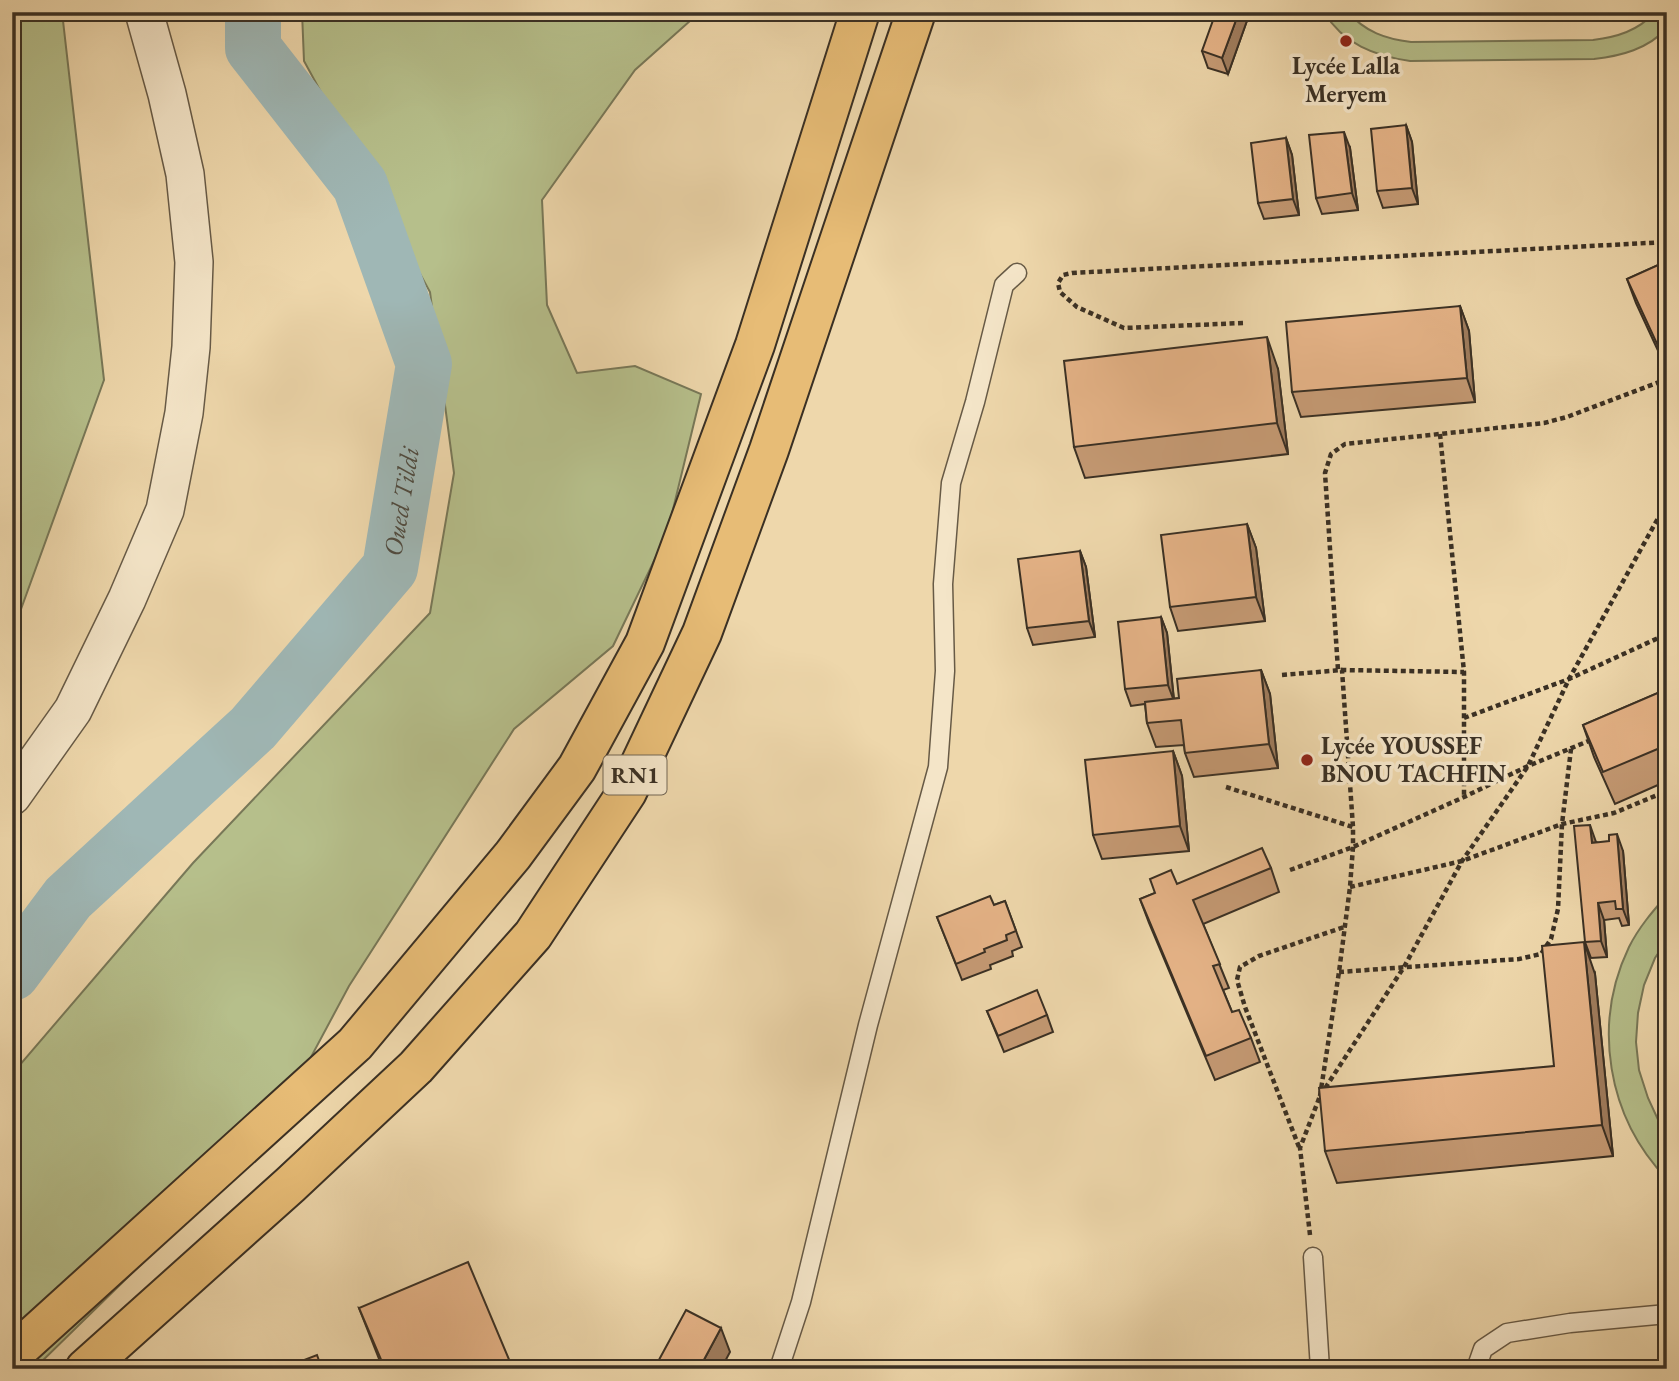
<svg xmlns="http://www.w3.org/2000/svg" width="1679" height="1381" font-family="'EB Garamond',serif">
<style>
.green{fill:#b6bf8b;stroke:#787858;stroke-width:2}
.lines{fill:none;stroke-linecap:round;stroke-linejoin:round}
.river{stroke:#9fb7b5;stroke-width:56}
.service-casing{stroke:#675a46;stroke-width:21}
.minor-casing{stroke:#675a46;stroke-width:40}
.trunk-casing{stroke:#3a3024;stroke-width:42}
.path{stroke:#3a3024;stroke-width:4.5;stroke-dasharray:5 3.5;stroke-linecap:butt}
.service{stroke:#f4e5c8;stroke-width:18}
.minor{stroke:#f4e5c8;stroke-width:37}
.trunk{stroke:#e7bc76;stroke-width:38}
.wall{fill:#c59a74;stroke:#3a3024;stroke-width:2}
.shaded-wall{fill:#a07d5e;stroke:#3a3024;stroke-width:2}
.building{fill:#e5b387;stroke:#3a3024;stroke-width:2}
.poi-dot{fill:#8f2418;stroke:#f4e5c8;stroke-width:2.5}
.labels{text-anchor:middle;stroke-width:7;stroke-linejoin:round;paint-order:stroke}
.shield{fill:#f4e5c8;stroke:#726655;stroke-width:2}
.shield-label{font-size:23px;font-weight:bold;fill:#3a3024}
.poi-label{font-size:24px;font-weight:bold;fill:#3a3024;stroke:#f4e5c8}
.water-label{font-size:26px;font-style:italic;fill:#4e4b41;stroke:#f4e5c8}
</style>
<rect width="100%" height="100%" fill="#eed7ab"/>
<filter id="stains"><feTurbulence type="fractalNoise" baseFrequency=".00286" numOctaves="4"/><feColorMatrix values="0 0 0 0 .2 0 0 0 0 .09 0 0 0 0 .02 0 0 0 .5 -.17"/></filter>
<radialGradient id="worn" r=".72"><stop offset=".6" stop-color="#630" stop-opacity="0"/><stop offset="1" stop-color="#630" stop-opacity=".3"/></radialGradient>
<!-- green -->
<g class="green">
<polygon points="12,12 62,12 104,380 12,634"/>
<polygon points="302,12 700,12 635,70 542,200 547,305 577,373 635,366 701,394 667,534 613,646 514,729 349,986 265,1143 34,1369 12,1369 12,1074 193,863 430,613 454,473 430,292 304,61"/>
<path d="M1324 12H1348C1365 32 1386 39 1411 42L1593 40C1617 37 1638 31 1655 12H1667V28C1648 49 1621 56 1594 59L1410 61C1375 56 1343 44 1324 12Z"/>
<path d="M1667 895V940L1655 958 1644 985 1638 1013 1636 1042 1639 1070 1648 1098 1660 1124 1667 1134V1179C1607 1117 1592 1024 1629 947 1639 927 1653 911 1667 895Z"/>
</g>
<g class="lines">
<!-- river -->
<path class="river" id="s1" d="M12 973 68 898 253 728 390 568 424 364 360 185 253 48V12"/>
<!-- service casing -->
<g class="service-casing">
<g id="service">
<polyline points="1313,1257 1320,1369"/>
<polyline points="779,1369 801,1302 868,1025 938,767 945,671 943,584 951,483 975,402 1004,285 1017,273"/>
<polyline points="1476,1369 1483,1349 1507,1333 1570,1323 1667,1314"/>
</g>
</g>
<!-- minor casing -->
<g class="minor-casing">
<polyline id="minor" points="12,796 73,710 127,599 165,510 184,413 191,347 194,262 185,174 167,94 144,12"/>
</g>
<!-- trunk casing -->
<g class="trunk-casing">
<g id="trunk">
<polyline points="12,1355 355,1044 513,855 577,768 645,643 755,345 860,12"/>
<polyline points="85,1369 290,1185 416,1067 533,935 627,792 702,633 769,450 916,12"/>
</g>
</g>
<!-- path -->
<g class="path">
<polyline points="1243,323 1124,328 1077,307 1060,292 1058,283 1063,275 1072,273 1667,242"/>
<polyline points="1440,434 1464,672 1464,796"/>
<polyline points="1282,675 1342,670 1464,672"/>
<polyline points="1464,718 1569,679 1667,634"/>
<polyline points="1226,787 1353,827"/>
<polyline points="1290,870 1353,847 1464,797 1528,766 1591,740"/>
<polyline points="1350,887 1462,861 1562,824 1614,813 1667,791"/>
<polyline points="1339,972 1519,959 1541,954 1551,939 1558,909 1562,824 1571,749"/>
<polyline points="1320,1096 1339,972 1350,887 1353,847 1353,827 1342,670 1338,670 1325,473 1331,454 1345,444 1544,423 1567,417 1667,379"/>
<polyline points="1299,1147 1245,1007 1237,980 1240,967 1259,956 1344,927"/>
<polyline points="1310,1235 1300,1148 1320,1096 1404,967 1462,861 1528,766 1569,679 1667,502"/>
</g>
<!-- service -->
<use href="#service" class="service"/>
<!-- minor -->
<use href="#minor" class="minor"/>
<!-- trunk -->
<use href="#trunk" class="trunk"/>
</g>
<!-- wall -->
<g class="wall">
<polygon points="1249,15 1228,74 1208,68 1202,51"/>
<polygon points="1406,125 1412,142 1418,204 1383,208 1377,191"/>
<polygon points="1286,138 1292,155 1299,215 1264,219 1258,203"/>
<polygon points="1350,148 1358,210 1322,214 1316,198"/>
<polygon points="1667,261 1667,370 1636,303 1627,279"/>
<polygon points="1460,306 1469,331 1475,402 1301,417 1292,392"/>
<polygon points="1278,369 1288,454 1085,478 1074,447"/>
<polygon points="1247,524 1256,548 1265,621 1178,631 1170,607"/>
<polygon points="1080,551 1086,567 1095,637 1033,645 1027,628"/>
<polygon points="1161,617 1167,633 1174,699 1179,698 1261,670 1270,694 1278,768 1194,777 1185,753 1184,745 1156,747 1147,723 1145,704 1131,706 1125,689"/>
<polygon points="1667,689 1667,781 1615,804 1594,757 1583,725"/>
<polygon points="1173,751 1182,776 1189,851 1102,859 1093,835"/>
<polygon points="1596,842 1623,851 1629,925 1622,926 1619,918 1604,920 1607,957 1591,958 1585,942"/>
<polygon points="1271,868 1279,892 1203,924 1229,988 1223,990 1232,1012 1251,1038 1260,1062 1215,1080 1149,923 1140,899 1177,884"/>
<polygon points="1005,901 1022,947 1012,951 1013,956 990,965 991,969 962,980 937,917 994,905"/>
<polygon points="1595,974 1613,1156 1337,1183 1325,1151 1554,1066"/>
<polygon points="987,1011 1047,1015 1053,1032 1004,1052"/>
<polygon points="359,1308 513,1369 383,1369"/>
</g>
<!-- shaded-wall -->
<g class="shaded-wall">
<polygon points="1239,12 1248,12 1249,15 1228,74 1222,58"/>
<polygon points="1406,125 1412,142 1418,204 1412,188"/>
<polygon points="1344,132 1350,148 1358,210 1352,193"/>
<polygon points="1286,138 1292,155 1299,215 1293,199"/>
<polygon points="1460,306 1469,331 1475,402 1467,378"/>
<polygon points="1267,337 1278,369 1288,454 1277,423"/>
<polygon points="1247,524 1256,548 1265,621 1256,597"/>
<polygon points="1080,551 1086,567 1095,637 1089,621"/>
<polygon points="1161,617 1167,633 1174,701 1168,685"/>
<polygon points="1261,670 1270,694 1278,768 1269,744"/>
<polygon points="1173,751 1182,776 1189,851 1180,826"/>
<polygon points="1590,825 1596,842 1592,843"/>
<polygon points="1617,834 1623,851 1629,925 1623,909"/>
<polygon points="1598,903 1604,920 1607,957 1601,941"/>
<polygon points="1584,942 1595,974 1613,1156 1602,1125"/>
<polygon points="721,1328 730,1352 721,1369 699,1369"/>
</g>
<!-- building -->
<g class="building">
<polygon points="1216,12 1239,12 1222,58 1202,51"/>
<polygon points="1406,125 1412,188 1377,191 1371,129"/>
<polygon points="1344,132 1352,193 1316,198 1309,135"/>
<polygon points="1286,138 1293,199 1258,203 1251,143"/>
<polygon points="1667,261 1667,342 1658,346 1627,279"/>
<polygon points="1460,306 1467,378 1292,392 1286,322"/>
<polygon points="1267,337 1277,423 1074,447 1064,361"/>
<polygon points="1247,524 1256,597 1170,607 1161,535"/>
<polygon points="1080,551 1089,621 1027,628 1018,559"/>
<polygon points="1161,617 1168,685 1125,689 1118,622"/>
<polygon points="1261,670 1269,744 1185,753 1181,720 1147,723 1145,702 1179,698 1177,679"/>
<polygon points="1667,689 1667,745 1603,772 1583,725"/>
<polygon points="1173,751 1180,826 1093,835 1085,760"/>
<polygon points="1590,825 1592,843 1609,841 1609,835 1617,834 1623,909 1616,909 1615,901 1598,903 1601,941 1585,942 1574,826"/>
<polygon points="1262,848 1271,868 1193,900 1220,964 1213,966 1232,1012 1239,1010 1251,1038 1206,1056 1140,899 1155,893 1150,879 1171,870 1177,884"/>
<polygon points="990,896 994,905 1005,901 1016,931 1006,935 1007,940 984,949 985,952 956,964 937,917"/>
<polygon points="1584,942 1602,1125 1325,1151 1319,1088 1554,1066 1542,946"/>
<polygon points="1037,990 1047,1015 998,1036 987,1011"/>
<polygon points="468,1262 513,1369 385,1369 359,1308"/>
<polygon points="686,1310 721,1328 699,1369 654,1369"/>
<polygon points="317,1355 322,1369 281,1369"/>
</g>
<!-- markers -->
<g class="poi-dot">
<circle cx="1346" cy="41" r="7"/>
<circle cx="1307" cy="760" r="7"/>
</g>
<g class="labels">
<!-- shield labels -->
<rect class="shield" x="603.5" y="755.5" width="63" height="39" rx="5"/>
<g class="shield-label">
<text x="635" y="783">RN1</text>
</g>
<!-- poi labels -->
<g class="poi-label">
<text x="1346" y="74">Lycée Lalla<tspan x="1346" dy="28">Meryem</tspan></text>
<text x="1321" y="754" text-anchor="start">Lycée YOUSSEF<tspan x="1321" dy="28">BNOU TACHFIN</tspan></text>
</g>
<!-- water labels -->
<g class="water-label">
<text dy="9" stroke="none"><textPath href="#s1" startOffset="623">Oued Tildi</textPath></text>
</g>
</g>
<!-- margin -->
<rect width="1679" height="1381" fill="none" stroke="#eed7ab" stroke-width="42"/>
<rect x="14" y="14" width="1651" height="1353" fill="none" stroke="#3a3024" stroke-width="3.5"/>
<rect x="21" y="21" width="1637" height="1339" fill="none" stroke="#3a3024" stroke-width="2"/>
<rect width="100%" height="100%" filter="url(#stains)"/>
<rect width="100%" height="100%" fill="url(#worn)"/>
</svg>
